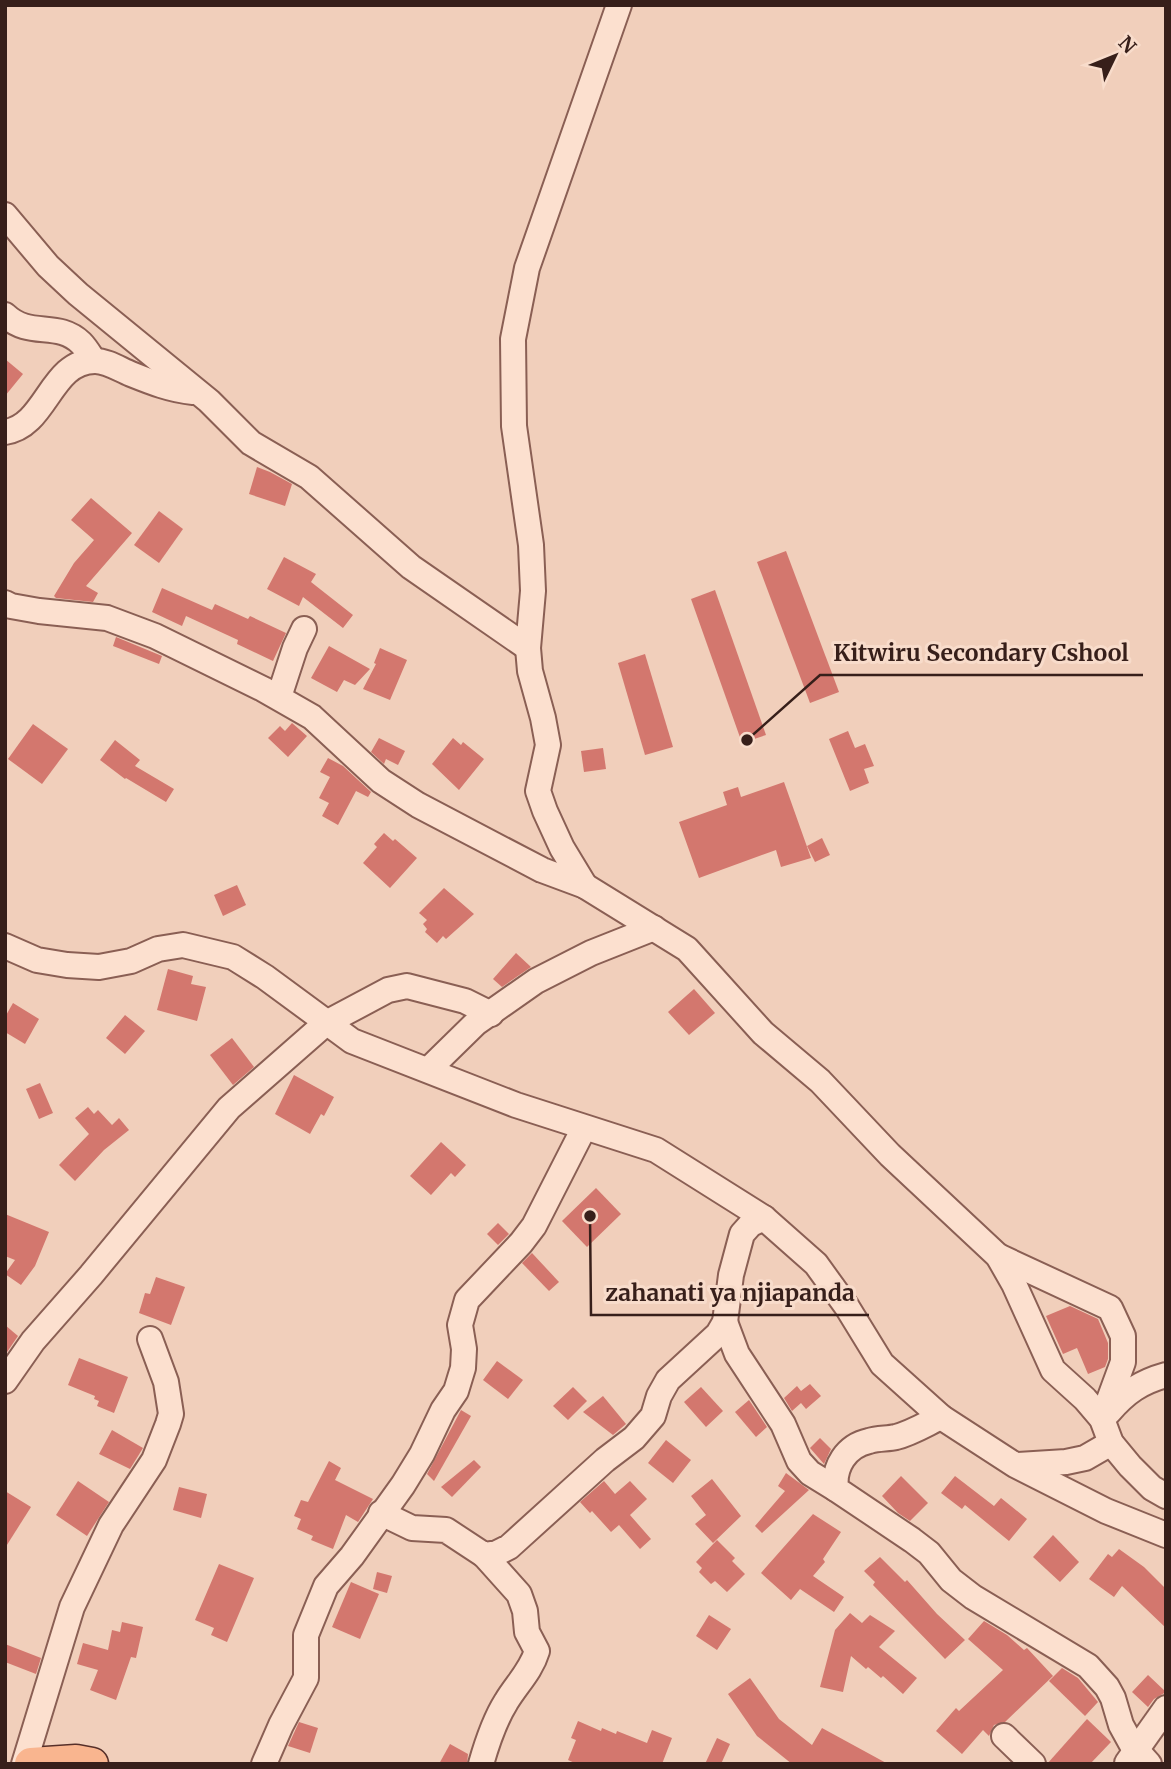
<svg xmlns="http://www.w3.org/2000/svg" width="1171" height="1769" font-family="Merriweather,serif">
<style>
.building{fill:#d3776e}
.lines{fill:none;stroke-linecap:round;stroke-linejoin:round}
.minor-casing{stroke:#8a5f54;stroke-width:28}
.major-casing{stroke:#562f29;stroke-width:35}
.minor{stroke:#fce0cf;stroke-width:24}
.major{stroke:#f9b58f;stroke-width:32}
.leader{fill:none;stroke:#371f1a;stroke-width:2.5}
.callout-dot{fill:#371f1a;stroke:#f8dccb;stroke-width:2.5}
.callout-label{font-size:23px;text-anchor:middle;font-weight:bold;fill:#371f1a;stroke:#f8dccb;stroke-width:6;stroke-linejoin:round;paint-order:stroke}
</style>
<rect width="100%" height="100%" fill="#f1cfbb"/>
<!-- building -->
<g class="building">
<polygon points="5,359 23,374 5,396"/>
<polygon points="257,467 270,472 292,484 285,506 249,494"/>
<polygon points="91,498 132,533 86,586 98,593 93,602 56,598 54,596 74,563 94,540 71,520"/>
<polygon points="159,511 183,529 159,563 134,545"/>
<polygon points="786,551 839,692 810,703 757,562"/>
<polygon points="284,557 316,574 311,582 353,615 343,628 303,597 299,606 267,589"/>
<polygon points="162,588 212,610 215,604 248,619 250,616 286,633 273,661 237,644 238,640 186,616 182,626 152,612"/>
<polygon points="715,590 766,735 742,743 691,599"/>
<polygon points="116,637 162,656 159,664 113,646"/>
<polygon points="329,646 370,669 355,685 344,680 337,692 311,678"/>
<polygon points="380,648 407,660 390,700 363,689 376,664 374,663"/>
<polygon points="645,654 673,747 645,755 618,663"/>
<polygon points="292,723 307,736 288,757 268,738 280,726 285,731"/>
<polygon points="33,724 68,749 42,784 8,759"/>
<polygon points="848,731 855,748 865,744 874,766 864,769 869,783 850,791 829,739"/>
<polygon points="379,738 405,751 398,765 386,759 384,764 371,752"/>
<polygon points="453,738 461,745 463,742 484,759 459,790 432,764"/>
<polygon points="115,740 140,760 135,766 174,789 166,802 126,778 125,779 100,760"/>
<polygon points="603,748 606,769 584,772 581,751"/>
<polygon points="328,758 343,766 371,792 368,797 356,791 338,825 322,816 329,803 319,798 330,777 320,772"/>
<polygon points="784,782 811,858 781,867 776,850 699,878 679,822 727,805 723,792 738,787 741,797"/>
<polygon points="384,833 393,841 395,839 417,858 390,888 363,863 377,847 374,844"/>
<polygon points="822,838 830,855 815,862 807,846"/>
<polygon points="237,885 246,905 223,916 214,895"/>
<polygon points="444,888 474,914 446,939 443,936 437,943 425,932 427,929 423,924 427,920 419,913"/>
<polygon points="516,953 531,967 502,987 493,979"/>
<polygon points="168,969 193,976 191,984 206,987 197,1021 157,1010"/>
<polygon points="694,989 715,1013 689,1035 668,1012"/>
<polygon points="13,1003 39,1019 25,1044 5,1032 5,1017"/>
<polygon points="125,1015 145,1031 125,1054 106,1038"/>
<polygon points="232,1038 254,1067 233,1085 210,1055"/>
<polygon points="294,1075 334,1097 324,1116 321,1114 310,1134 275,1114"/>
<polygon points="40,1083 53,1113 39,1119 26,1089"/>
<polygon points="88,1107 94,1114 98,1110 112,1125 119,1118 129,1130 104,1150 75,1181 59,1165 89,1134 75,1118"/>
<polygon points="441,1142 466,1165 455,1177 451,1173 431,1195 410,1176"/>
<polygon points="596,1188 621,1214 587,1247 562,1221"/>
<polygon points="5,1214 49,1232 35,1266 21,1285 5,1274 15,1260 5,1256"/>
<polygon points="498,1223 509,1234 498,1245 487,1234"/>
<polygon points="532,1253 559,1282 549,1291 522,1263"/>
<polygon points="156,1277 185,1287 171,1325 139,1313 145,1293 150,1294"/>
<polygon points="1070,1306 1098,1319 1108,1343 1108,1359 1105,1367 1088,1374 1077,1348 1063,1354 1046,1316"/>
<polygon points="5,1325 18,1336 5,1355"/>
<polygon points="79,1358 128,1377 114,1413 97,1406 99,1401 94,1399 95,1396 68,1385"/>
<polygon points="497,1361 523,1380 508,1399 483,1380"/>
<polygon points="810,1384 821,1396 806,1409 801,1403 792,1411 784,1398 797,1386 801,1391"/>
<polygon points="573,1387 587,1401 568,1420 553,1406"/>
<polygon points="701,1387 723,1411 706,1427 684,1402"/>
<polygon points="603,1396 626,1424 613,1435 583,1412"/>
<polygon points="749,1400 767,1427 756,1437 735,1412"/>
<polygon points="461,1410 471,1416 434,1481 427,1474"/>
<polygon points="112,1430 143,1448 130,1469 99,1454"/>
<polygon points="820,1438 831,1449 824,1464 810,1448"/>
<polygon points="666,1440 691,1460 673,1483 648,1463"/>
<polygon points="474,1460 481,1467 452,1497 441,1487"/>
<polygon points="329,1461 341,1468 335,1480 373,1499 358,1522 346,1515 333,1549 311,1540 313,1536 297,1529 301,1519 294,1516 301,1500 308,1502"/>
<polygon points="786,1473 809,1490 762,1533 755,1526 785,1491 778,1486"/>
<polygon points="901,1476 928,1503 910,1521 898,1513 882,1496"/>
<polygon points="955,1476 994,1506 1001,1498 1027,1519 1009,1541 965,1505 962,1509 941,1493"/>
<polygon points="712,1479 741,1516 713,1543 695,1524 706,1515 691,1496"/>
<polygon points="78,1481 109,1502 87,1536 56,1515"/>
<polygon points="604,1481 615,1494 630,1481 647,1499 630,1515 651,1539 640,1549 619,1525 611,1532 592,1511 590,1513 580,1502"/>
<polygon points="179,1487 207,1494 201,1518 173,1510"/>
<polygon points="5,1491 31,1507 5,1548"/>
<polygon points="813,1514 841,1532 823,1559 825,1562 813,1576 844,1597 834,1612 800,1589 791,1600 761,1573"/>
<polygon points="1053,1535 1079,1562 1060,1582 1033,1557"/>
<polygon points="717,1540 735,1558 732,1561 745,1574 727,1592 715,1581 711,1584 699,1572 702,1568 696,1562"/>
<polygon points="1119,1549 1144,1567 1166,1589 1166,1628 1122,1586 1114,1597 1089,1579 1108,1554 1112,1557"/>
<polygon points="880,1557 905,1582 907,1580 937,1614 965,1640 945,1659 873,1585 875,1582 864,1571"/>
<polygon points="219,1564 254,1578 227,1642 211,1635 214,1628 195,1620"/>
<polygon points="377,1572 392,1576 387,1593 373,1589"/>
<polygon points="351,1582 379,1594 360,1639 332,1627"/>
<polygon points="850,1613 862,1623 870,1615 895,1631 879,1647 917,1678 903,1694 883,1676 881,1678 868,1667 866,1669 851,1656 843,1692 820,1687 835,1630"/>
<polygon points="709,1615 731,1629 717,1650 696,1636"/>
<polygon points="984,1621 1007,1635 1024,1650 1027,1648 1053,1676 1005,1722 994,1725 989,1736 983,1730 962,1754 936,1731 956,1708 959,1711 1003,1670 968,1639"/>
<polygon points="122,1622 143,1627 136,1658 131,1657 116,1700 90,1690 98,1670 77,1664 83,1643 108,1650 112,1630 120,1632"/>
<polygon points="5,1644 41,1658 36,1674 5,1662"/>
<polygon points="1062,1668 1078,1678 1098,1702 1085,1716 1049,1681"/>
<polygon points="1148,1675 1166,1692 1154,1699 1148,1707 1132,1692"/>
<polygon points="750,1678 779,1719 812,1745 822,1728 888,1764 792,1764 757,1736 728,1694"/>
<polygon points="1087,1719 1111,1742 1090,1764 1047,1764"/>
<polygon points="578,1721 601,1731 602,1728 616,1734 617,1731 647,1743 652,1730 672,1738 662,1764 577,1764 568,1760 576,1740 571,1738"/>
<polygon points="299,1722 318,1728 310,1753 288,1746"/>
<polygon points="717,1738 730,1744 721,1764 705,1764"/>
<polygon points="450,1744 468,1754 467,1764 439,1764"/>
</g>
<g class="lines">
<!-- minor casing -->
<g class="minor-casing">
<g id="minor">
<polyline points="5,215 48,266 78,294 209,401 251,443 309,477 411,567 528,648"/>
<path d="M5 315C30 339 57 320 81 343 86 348 90 355 94 361"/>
<path d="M5 432C47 426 50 361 95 361 107 361 119 369 131 374 151 382 171 390 193 392"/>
<polyline points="5,603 11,606 39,611 107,618 155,636 263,689 312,717 381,781 418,805 542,870 585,886 687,949 763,1033 820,1081 890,1155 998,1256 1014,1284 1053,1370 1085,1399 1102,1419 1111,1443 1130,1466 1152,1488 1166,1496"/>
<polyline points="279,697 295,648 304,629"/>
<polyline points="585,886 562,848 545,811 538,791 548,745 543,718 530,671 528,648 533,591 531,545 514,426 513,339 527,268 619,5"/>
<polyline points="5,946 37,960 67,965 99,967 131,961 158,949 183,945 233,957 265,977 352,1041 516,1105 656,1150 764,1218 816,1264 847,1307 882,1364 941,1417 1015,1465 1106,1511 1166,1535"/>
<polyline points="429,1069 476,1023 536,981 591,953 654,928"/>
<polyline points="998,1256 1110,1308 1123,1336 1123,1362 1102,1419"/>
<polyline points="725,1322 737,1354 783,1424 799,1461 810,1473 836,1489"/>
<polyline points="5,1381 33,1341 91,1275 229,1108 326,1023 388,990 407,986 465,1001 491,1014"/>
<path d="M1109 1412C1126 1392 1141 1382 1166 1375"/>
<path d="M941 1417C926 1424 912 1433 896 1437 887 1439 878 1438 869 1441 846 1446 833 1467 836 1489L912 1540 929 1553 951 1580 973 1597 1088 1666 1107 1687 1113 1698 1121 1725 1132 1745 1149 1764"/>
<polyline points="1018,1465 1066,1462 1085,1458 1111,1443"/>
<polyline points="381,1513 412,1528 446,1530 484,1555 497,1553 509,1547 605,1460 634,1438 653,1416 659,1396 668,1380 718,1334 725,1322 731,1275 742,1234 751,1224 764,1218"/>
<polyline points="1004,1736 1033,1764"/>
<polyline points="1127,1763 1166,1708"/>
<polyline points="24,1764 72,1607 111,1525 154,1460 168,1424 171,1414 166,1382 150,1339"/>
<polyline points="264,1764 281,1725 306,1678 306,1635 326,1586 352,1556 403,1485 422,1454 443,1410 456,1391 463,1368 464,1349 460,1325 467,1300 521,1243 534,1226 584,1128"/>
<path d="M481 1764C487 1743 494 1721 506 1702 516 1685 531 1671 537 1651L527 1632 525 1611 519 1594 484 1555"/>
</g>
</g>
<!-- major casing -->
<g class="major-casing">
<polyline id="major" points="31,1764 76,1761 92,1764"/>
</g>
<!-- minor -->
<use href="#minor" class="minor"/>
<!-- major -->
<use href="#major" class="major"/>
</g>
<!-- callouts -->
<path class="leader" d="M747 740L820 675H1143M590 1216L591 1315H869"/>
<g class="callout-dot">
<circle cx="747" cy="740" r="7"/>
<circle cx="590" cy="1216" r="7"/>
</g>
<g class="callout-label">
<text x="981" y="661">Kitwiru Secondary Cshool</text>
<text x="730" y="1301">zahanati ya njiapanda</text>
</g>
<!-- border -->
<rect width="1171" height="1769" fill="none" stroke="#371f1a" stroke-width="14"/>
<!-- north arrow -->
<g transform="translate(1115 56) rotate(47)" stroke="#f8dccb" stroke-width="5" paint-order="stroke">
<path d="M0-5L12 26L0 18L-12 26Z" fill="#371f1a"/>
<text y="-10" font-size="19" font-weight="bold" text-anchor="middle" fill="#371f1a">N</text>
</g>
</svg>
